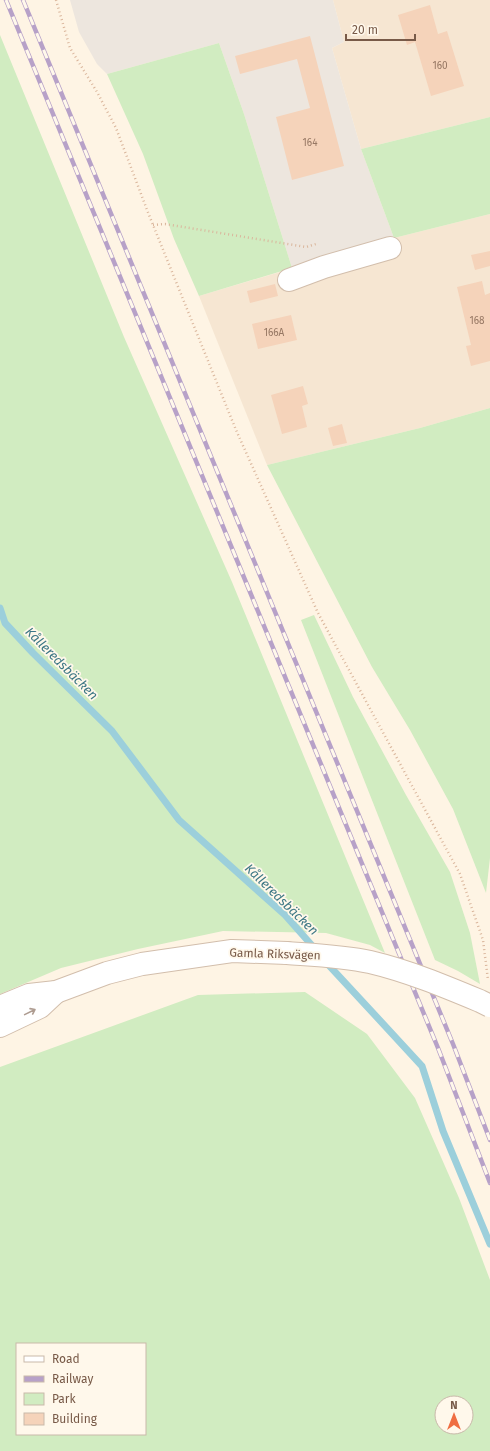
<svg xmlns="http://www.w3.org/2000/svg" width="490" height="1451" font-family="'Fira Sans',sans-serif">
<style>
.residential{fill:#f6e6d2}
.industrial{fill:#ede6de}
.green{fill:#d1ecc1;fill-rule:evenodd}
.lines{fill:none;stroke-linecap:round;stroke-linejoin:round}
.stream{stroke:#9ccfdb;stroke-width:7}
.building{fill:#f5d3ba}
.minor-casing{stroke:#d2beac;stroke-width:24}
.path{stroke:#dab69c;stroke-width:2.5;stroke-dasharray:1 3;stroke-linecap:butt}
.minor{stroke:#fff;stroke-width:22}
.rail-casing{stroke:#b7a1c8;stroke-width:4.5}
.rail{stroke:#fff8eb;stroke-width:3;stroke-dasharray:9;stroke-linecap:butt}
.minor-bridge-casing{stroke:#d2beac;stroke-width:24;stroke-linecap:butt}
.minor-bridge{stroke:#fff;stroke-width:22}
.oneway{stroke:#ae9c91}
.labels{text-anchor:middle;stroke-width:3.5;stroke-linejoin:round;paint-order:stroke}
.number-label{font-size:10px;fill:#977864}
.street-label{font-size:12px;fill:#785a48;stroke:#fff8eb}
.water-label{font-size:13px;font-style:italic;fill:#3d7785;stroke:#fff8eb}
</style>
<rect width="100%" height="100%" fill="#fef4e4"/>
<!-- residential -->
<g class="residential">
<polygon points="333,0 490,0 490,117 361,149 332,48 344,42"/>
<polygon points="490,214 490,408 420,428 267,465 199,296 394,238"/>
</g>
<!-- industrial -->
<polygon class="industrial" points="70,0 333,0 344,42 332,48 361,149 394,238 292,268 244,114 219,43 107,74 97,64 79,32"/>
<!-- green -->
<g class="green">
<polygon points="0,35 124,337 232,582 385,953 370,945 326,933 223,931 138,949 61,968 0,994"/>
<polygon points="219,43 244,114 292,268 199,296 174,239 143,154 107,74"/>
<polygon points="490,117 490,214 394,238 361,149"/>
<polygon points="490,408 490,858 486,893 453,809 410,730 372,667 267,465 420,428"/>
<polygon points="314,615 353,697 406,795 450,872 470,933 480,984 458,971 435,960 301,620"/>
<path d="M305 992 367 1034 415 1098 459 1198 490 1280V1451H0V1067L198 995ZM17 1344H145V1434H17ZM442 1403H466V1427H442Z"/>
</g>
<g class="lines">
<!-- stream -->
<g class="stream">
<polyline points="0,608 5,623 33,653 112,731 179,820 285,915 316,950"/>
<polyline points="325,961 422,1066 443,1131 490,1244"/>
</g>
</g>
<!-- building -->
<g class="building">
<polygon points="430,5 438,34 447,31 464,86 431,96 415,42 407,45 398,15"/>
<polygon points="310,36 344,166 292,180 276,117 310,108 297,59 240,74 235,56"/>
<polygon points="490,251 490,266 475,270 471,255"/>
<polygon points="482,281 485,295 490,293 490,361 471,366 466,346 471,345 457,287"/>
<polygon points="275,284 278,296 250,303 247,291"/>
<polygon points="291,315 297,340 258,349 252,324"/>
<polygon points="303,386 308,404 302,406 307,427 282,434 271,395"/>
<polygon points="342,424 347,443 333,446 328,428"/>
</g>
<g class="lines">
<!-- minor casing -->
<g class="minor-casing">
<g id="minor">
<polyline points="289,280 324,267 390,248"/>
<polyline points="0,1007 29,995 56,992 107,973 142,964 232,951 287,953"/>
<polyline points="0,1026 40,1007 56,992"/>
</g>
</g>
<!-- path -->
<g class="path">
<polyline points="56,0 70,48 97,92 116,128 149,215 236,430 318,613 460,874 483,940 488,980"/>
<polyline points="153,225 165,224 306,247 316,244"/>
</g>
<!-- minor -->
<use href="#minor" class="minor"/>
<!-- rail casing -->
<g class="rail-casing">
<g id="rail">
<polyline points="6,0 438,1048 490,1183"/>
<polyline points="23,0 453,1044 490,1140"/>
</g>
</g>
<!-- rail -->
<use href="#rail" class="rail"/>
<!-- minor-bridge casing -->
<g class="minor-bridge-casing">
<path id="minor-bridge" d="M287 953C315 955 343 956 370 962 408 971 444 986 480 1001L490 1006"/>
</g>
<!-- minor-bridge -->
<use href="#minor-bridge" class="minor-bridge"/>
</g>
<!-- one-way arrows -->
<defs><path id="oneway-shaft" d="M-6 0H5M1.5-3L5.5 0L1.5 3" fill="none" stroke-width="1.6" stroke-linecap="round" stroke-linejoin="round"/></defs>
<use class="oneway" href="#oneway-shaft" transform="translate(30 1012) rotate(-26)"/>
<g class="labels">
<!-- number labels -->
<g class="number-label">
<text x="440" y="69">160</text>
<text x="310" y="146">164</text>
<text x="477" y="324">168</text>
<text x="274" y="336">166A</text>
</g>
<!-- street labels -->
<g class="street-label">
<text transform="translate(275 954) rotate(2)" y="4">Gamla Riksvägen</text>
</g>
<!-- water labels -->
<g class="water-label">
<text transform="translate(62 663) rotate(45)" y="5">Kålleredsbäcken</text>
<text transform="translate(282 899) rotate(44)" y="5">Kålleredsbäcken</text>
</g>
</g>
<!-- legend -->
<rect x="16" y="1343" width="130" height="92" fill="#fff8eb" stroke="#c9b9aa"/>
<rect x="24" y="1356" width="20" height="6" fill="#ffffff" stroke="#c9b9aa"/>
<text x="52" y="1363" font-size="12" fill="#785a48">Road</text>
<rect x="24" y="1376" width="20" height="6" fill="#b7a1c8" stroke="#c9b9aa"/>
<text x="52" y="1383" font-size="12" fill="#785a48">Railway</text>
<rect x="24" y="1393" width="20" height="12" fill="#d1ecc1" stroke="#c9b9aa"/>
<text x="52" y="1403" font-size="12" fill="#785a48">Park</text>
<rect x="24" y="1413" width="20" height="12" fill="#f5d3ba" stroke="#c9b9aa"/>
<text x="52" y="1423" font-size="12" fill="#785a48">Building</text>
<!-- north arrow -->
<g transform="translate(454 1415)"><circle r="19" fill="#fff8eb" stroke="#c9b9aa"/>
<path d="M0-3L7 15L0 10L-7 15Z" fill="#ef6e42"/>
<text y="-6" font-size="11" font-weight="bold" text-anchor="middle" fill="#785a48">N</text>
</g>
<!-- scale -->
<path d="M346 34v6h69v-6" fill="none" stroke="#785a48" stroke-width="2"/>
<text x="352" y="34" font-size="12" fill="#785a48" stroke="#fff8eb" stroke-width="3" paint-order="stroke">20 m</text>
</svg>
